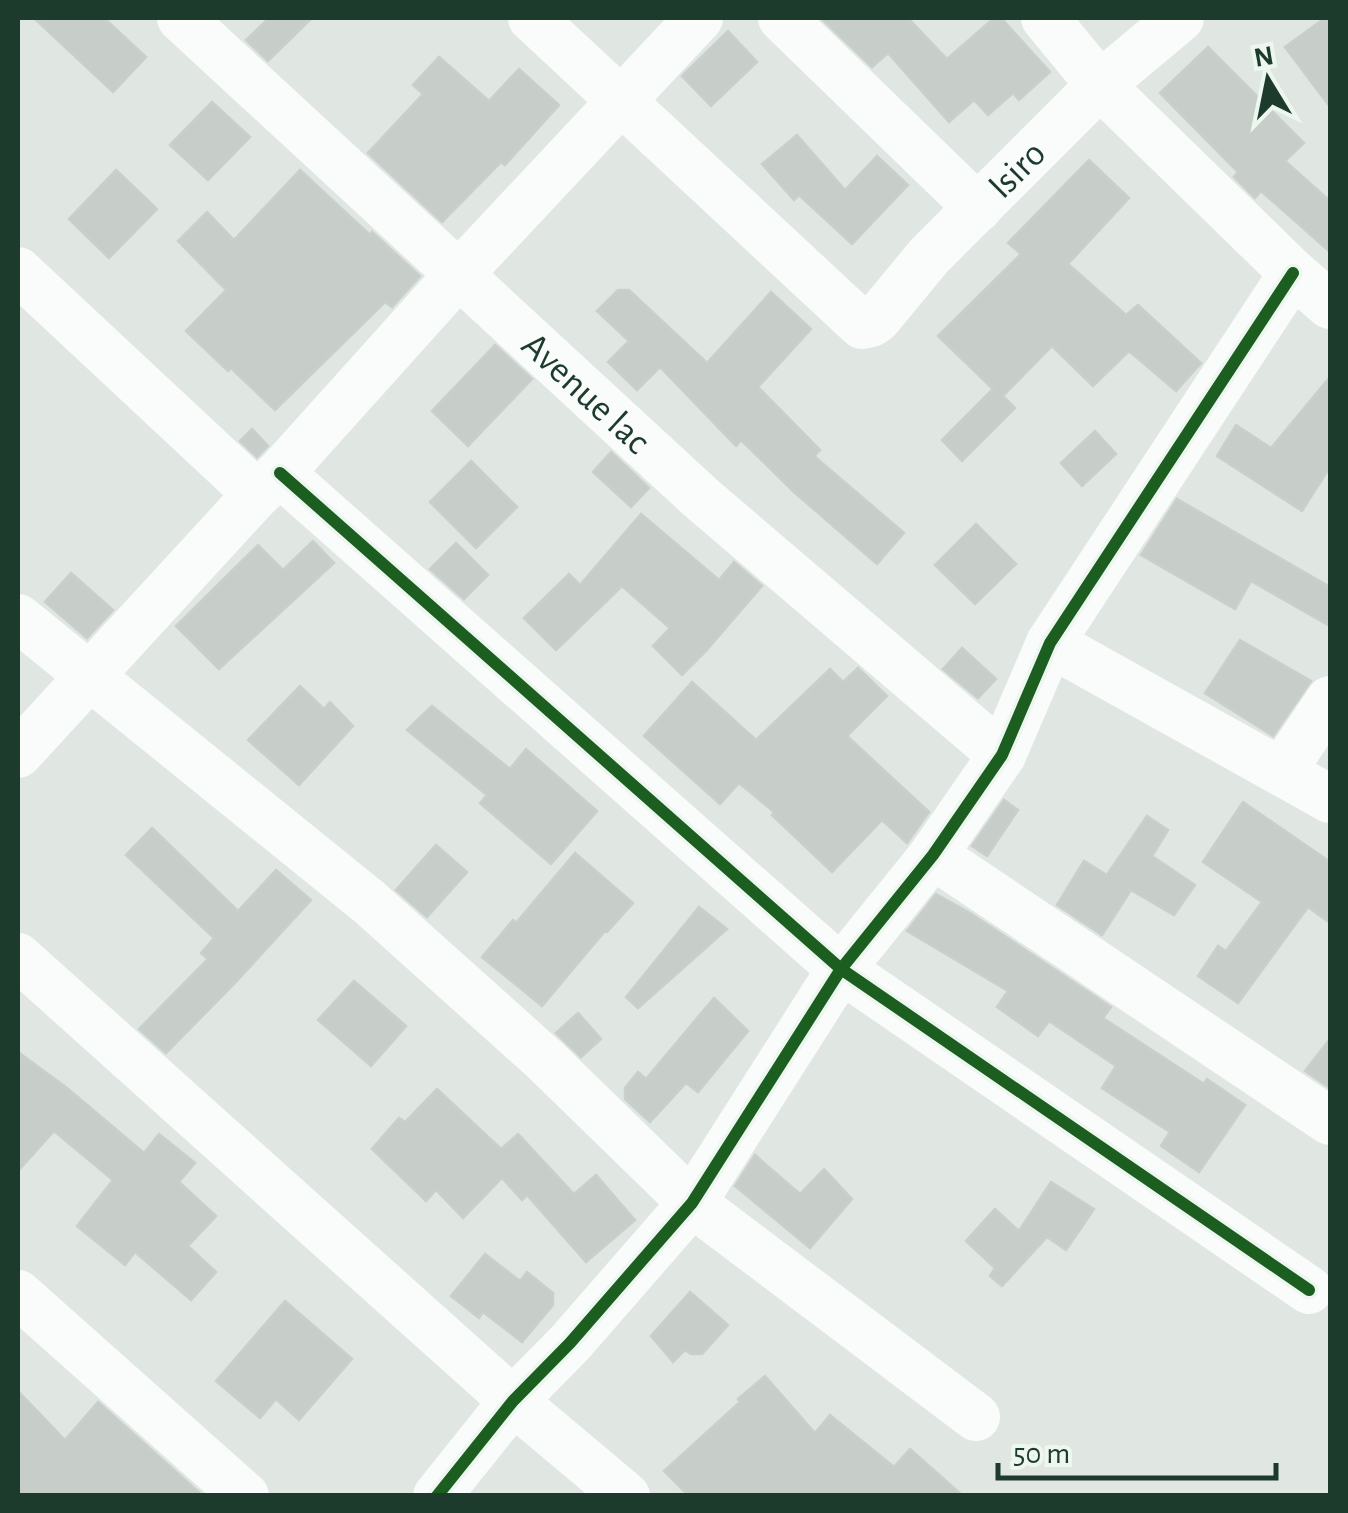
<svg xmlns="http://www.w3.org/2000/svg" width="1348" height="1513" font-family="'Alegreya Sans',sans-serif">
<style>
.building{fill:#c7ceca;stroke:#c9d0cb;stroke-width:2.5}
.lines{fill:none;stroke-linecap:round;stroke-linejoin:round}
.minor{stroke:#fafbfb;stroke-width:48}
.cycleway-casing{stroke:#edf7f0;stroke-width:19}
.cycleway{stroke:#1b5e20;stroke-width:12}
.labels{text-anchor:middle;stroke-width:10;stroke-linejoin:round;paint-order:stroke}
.street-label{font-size:38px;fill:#1d3b2d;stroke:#edf7f0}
</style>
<rect width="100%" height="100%" fill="#e0e7e2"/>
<!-- building -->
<g class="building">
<polygon points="34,18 104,18 146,57 113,92"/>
<polygon points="269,18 312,18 268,61 246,40"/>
<polygon points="821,18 908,18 947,59 994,18 1001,18 1050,72 1019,100 1013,93 988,115 974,100 949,122 888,53 872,67"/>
<polygon points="1325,18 1330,18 1330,107 1285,47"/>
<polygon points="728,31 757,62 711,106 682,76"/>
<polygon points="1208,47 1304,143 1285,161 1330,201 1330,252 1261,191 1255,198 1234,177 1238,172 1160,93"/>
<polygon points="439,57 489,101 519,69 559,105 505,165 501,162 442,222 368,153 423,94 413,85"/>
<polygon points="212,102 250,137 208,180 170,145"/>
<polygon points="797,135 845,190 877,156 908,185 852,244 799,195 794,200 762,164"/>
<polygon points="1089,160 1129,198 1068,264 1126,315 1138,305 1201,363 1176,391 1129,351 1093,386 1052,346 1003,396 1015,408 962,461 942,440 993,389 938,336 1021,254 1008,243"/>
<polygon points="116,170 157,209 109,258 69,219"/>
<polygon points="300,170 370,235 372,232 420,276 392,307 385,302 275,410 231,368 228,371 186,331 226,290 178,241 207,212 234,240"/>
<polygon points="618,290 629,290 707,363 771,292 811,329 758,387 820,450 814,456 904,533 877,564 794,492 741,440 736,446 660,367 637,390 608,362 629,341 597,311"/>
<polygon points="495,345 532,379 468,446 432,411"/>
<polygon points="1330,377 1330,467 1302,511 1217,456 1236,425 1271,448"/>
<polygon points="252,429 268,446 257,457 240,441"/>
<polygon points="1095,431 1116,454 1082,486 1061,463"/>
<polygon points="611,452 649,488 631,507 593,472"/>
<polygon points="471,461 517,507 476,548 430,502"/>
<polygon points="1177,499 1330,587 1330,626 1251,581 1235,609 1141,555"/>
<polygon points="641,514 719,580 734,562 762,586 706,651 682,675 653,646 670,628 622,586 556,650 524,618 569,574 580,585"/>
<polygon points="976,524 1016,564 975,604 935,565"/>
<polygon points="313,541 334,563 219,669 176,626 258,545 283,570"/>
<polygon points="456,543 488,575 464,599 430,569"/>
<polygon points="71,573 113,610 87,638 45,602"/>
<polygon points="1240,640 1311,681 1273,736 1205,693"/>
<polygon points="962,648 996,679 978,698 943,669"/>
<polygon points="858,668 887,696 847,736 929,812 907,843 882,820 832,872 772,815 774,812 739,783 720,804 644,736 692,682 756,740 830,669 843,682"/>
<polygon points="300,686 324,709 330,702 353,726 299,785 248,740"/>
<polygon points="432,706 510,769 526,749 597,811 551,864 480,803 487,795 407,730"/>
<polygon points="1004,800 1018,810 987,856 972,846"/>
<polygon points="1243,802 1330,862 1330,923 1308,907 1238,1003 1198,976 1218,946 1226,951 1262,902 1203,862"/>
<polygon points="1147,816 1168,830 1152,856 1195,885 1174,915 1131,890 1102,935 1057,905 1084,861 1107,875"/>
<polygon points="152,828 238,911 276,870 311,900 235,983 166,1053 139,1029 208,959 201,953 214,938 126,855"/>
<polygon points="436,845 467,872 427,917 396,890"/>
<polygon points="575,853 633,903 607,932 605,931 542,1006 482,957 513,920 516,923"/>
<polygon points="936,894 970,913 1111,1007 1103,1018 1204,1084 1207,1079 1245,1105 1199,1172 1161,1146 1170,1132 1102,1088 1116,1066 1049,1021 1038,1036 997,1007 1008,991 907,931"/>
<polygon points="699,907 727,929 638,1008 626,997"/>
<polygon points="354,981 406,1026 371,1066 318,1020"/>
<polygon points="714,998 748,1031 698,1092 686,1083 650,1122 625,1099 625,1088 638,1072 646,1079"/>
<polygon points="578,1013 601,1039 581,1057 556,1033"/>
<polygon points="1330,1039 1330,1088 1305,1071"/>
<polygon points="18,1052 67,1088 144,1153 159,1134 195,1163 179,1182 216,1216 188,1246 216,1272 191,1300 135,1252 125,1265 77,1226 113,1180 54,1131 18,1171"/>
<polygon points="437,1089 501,1149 518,1134 574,1194 596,1175 635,1220 586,1262 527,1195 522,1200 502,1178 463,1218 436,1190 426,1201 372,1149 399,1118 405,1122"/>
<polygon points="755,1155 800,1194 824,1169 852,1199 810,1248 735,1186"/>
<polygon points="1051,1182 1094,1209 1066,1250 1047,1237 1002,1286 990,1276 995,1268 966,1241 995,1209 1019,1231"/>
<polygon points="485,1254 520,1281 527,1272 553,1293 553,1305 522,1342 483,1312 479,1318 451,1296"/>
<polygon points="690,1292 728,1325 702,1354 691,1354 685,1350 673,1362 651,1336"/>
<polygon points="285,1301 352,1359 299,1420 276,1399 260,1418 216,1381"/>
<polygon points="765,1376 815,1433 830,1415 894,1467 910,1449 963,1496 689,1496 664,1471 740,1402 738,1399"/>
<polygon points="18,1391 65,1440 98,1402 203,1496 18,1496"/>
</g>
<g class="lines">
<!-- minor -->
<g class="minor">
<path id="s1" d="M181 18 700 497 1002 755"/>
<path id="s2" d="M532 18 862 325 871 323 877 319 929 256 1100 85 1180 18"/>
<polyline points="782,18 978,208"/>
<polyline points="1045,18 1100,85 1293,273 1330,305"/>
<polyline points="18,271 257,494"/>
<polyline points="280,473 841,969 1309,1290"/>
<polyline points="18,618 369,902 544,1059 692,1203 976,1417"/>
<polyline points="1050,643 1330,799"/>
<polyline points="18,754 257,494 280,473 459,274 699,18"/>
<polyline points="1282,771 1330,700"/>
<polyline points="933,855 1330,1121"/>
<polyline points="18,957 513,1401 626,1496"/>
<polyline points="18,1294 245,1496"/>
<polyline points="437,1496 513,1401 570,1343 692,1203 841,969 933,855 1002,755 1050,643 1293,273"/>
</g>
<!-- cycleway casing -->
<g class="cycleway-casing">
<g id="cycleway">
<polyline points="280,473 841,969 1309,1290"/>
<polyline points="437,1496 513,1401 570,1343 692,1203 841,969 933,855 1002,755 1050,643 1293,273"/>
</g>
</g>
<!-- cycleway -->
<use href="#cycleway" class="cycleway"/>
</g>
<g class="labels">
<!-- street labels -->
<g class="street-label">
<text dy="13" stroke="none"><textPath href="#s2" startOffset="672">Isiro</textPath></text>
<text dy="13" stroke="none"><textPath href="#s1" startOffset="552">Avenue lac</textPath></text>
</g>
</g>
<!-- border -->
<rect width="1348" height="1513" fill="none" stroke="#1d3b2d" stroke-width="40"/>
<!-- north arrow -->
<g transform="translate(1268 80) rotate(350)" stroke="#edf7f0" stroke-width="8" paint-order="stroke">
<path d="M0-8L18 38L0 25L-18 38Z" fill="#1d3b2d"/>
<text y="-15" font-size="28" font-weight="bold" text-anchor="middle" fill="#1d3b2d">N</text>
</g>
<!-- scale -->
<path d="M998 1463v15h278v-15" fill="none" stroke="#1d3b2d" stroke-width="5"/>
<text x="1013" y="1463" font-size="30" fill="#1d3b2d" stroke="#edf7f0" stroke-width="8" paint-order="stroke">50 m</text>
</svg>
